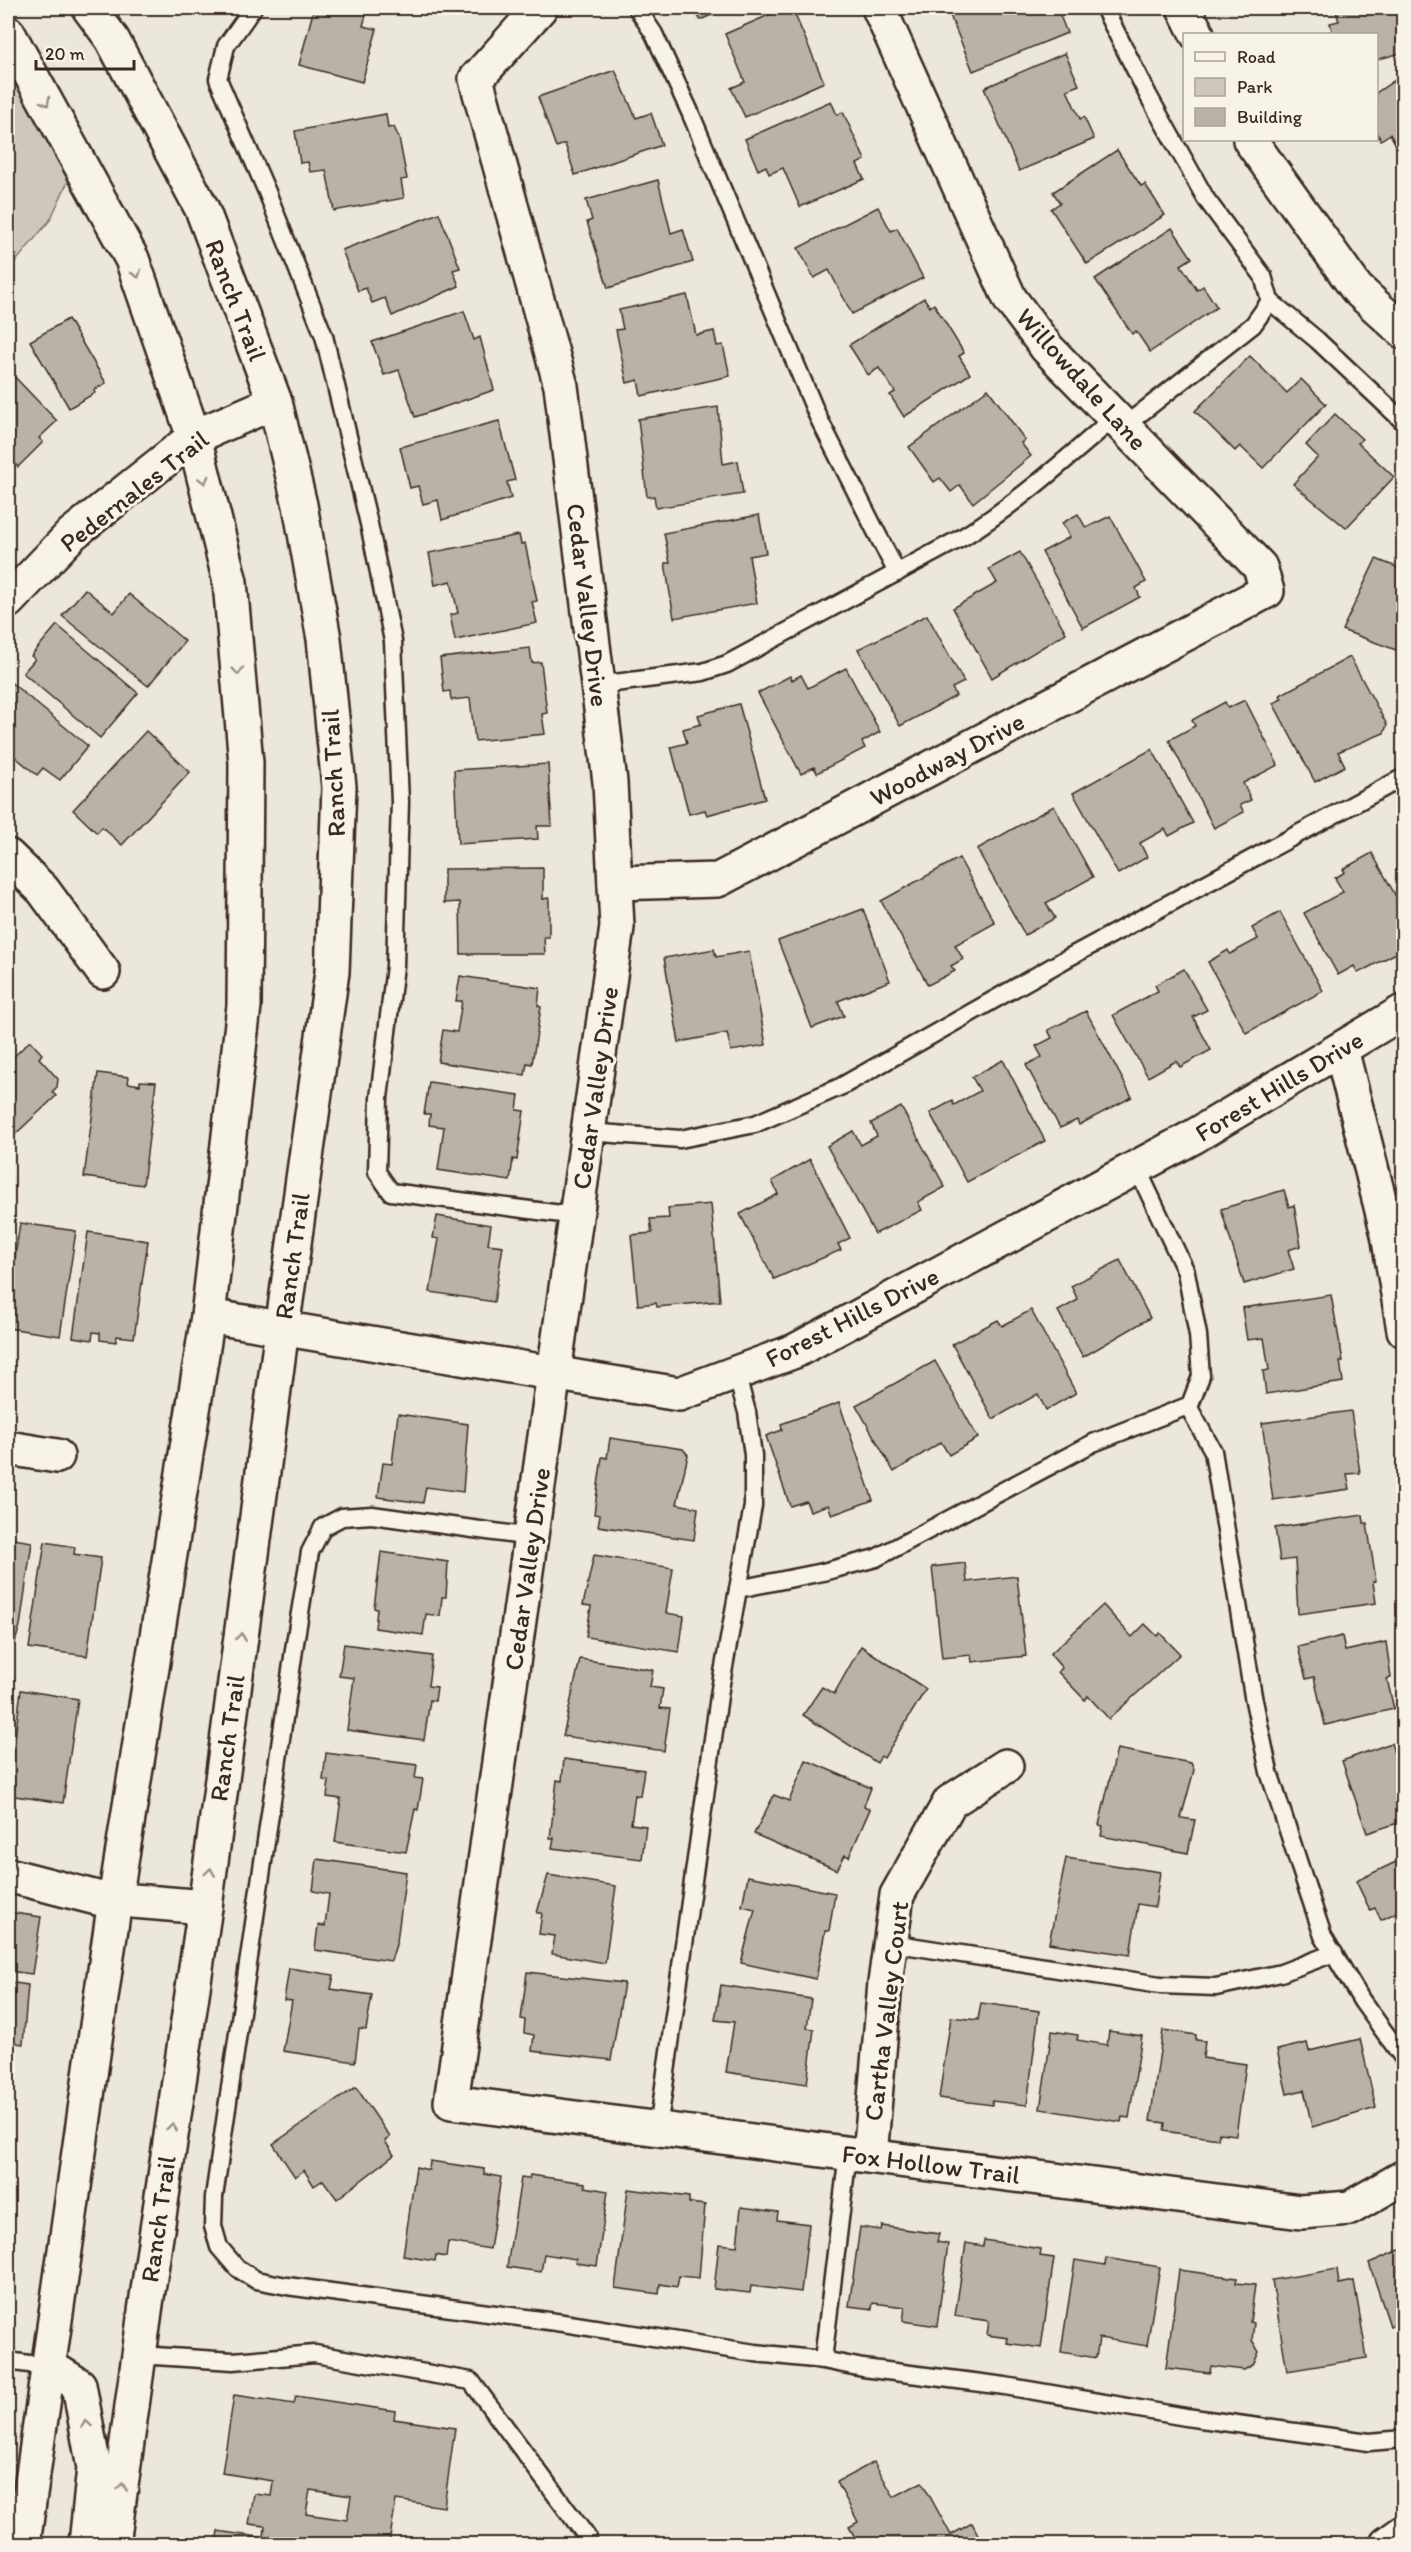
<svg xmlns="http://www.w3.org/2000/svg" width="1411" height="2552" font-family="Itim,sans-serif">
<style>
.green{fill:#cec8bc;stroke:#84796d;stroke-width:1.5}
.building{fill:#bab2a7;stroke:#3b2a1e;stroke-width:1.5;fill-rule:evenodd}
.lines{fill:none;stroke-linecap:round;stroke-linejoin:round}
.lane-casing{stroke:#3b2a1e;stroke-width:21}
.street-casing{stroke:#3b2a1e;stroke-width:38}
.secondary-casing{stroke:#3b2a1e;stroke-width:38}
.lane{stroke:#f7f3e8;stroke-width:16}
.street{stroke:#f7f3e8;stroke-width:33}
.secondary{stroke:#f7f3e8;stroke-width:33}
.oneway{stroke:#998e83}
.labels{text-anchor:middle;stroke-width:6;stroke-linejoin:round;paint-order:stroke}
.street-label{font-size:26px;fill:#3b2a1e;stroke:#f7f3e8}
</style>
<rect width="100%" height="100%" fill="#ece7dc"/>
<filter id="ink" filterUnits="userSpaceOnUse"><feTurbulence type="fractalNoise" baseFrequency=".0167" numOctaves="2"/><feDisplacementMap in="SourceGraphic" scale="12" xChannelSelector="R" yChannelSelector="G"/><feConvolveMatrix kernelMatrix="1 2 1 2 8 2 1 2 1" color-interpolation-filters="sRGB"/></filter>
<g filter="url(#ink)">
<!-- green -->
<polygon class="green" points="8,71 71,175 50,220 8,271"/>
<!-- building -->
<g class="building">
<polygon points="314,8 368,8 363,26 377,29 362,82 299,65"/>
<polygon points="694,8 728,8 700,20"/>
<polygon points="785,8 792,8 824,82 745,117 731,88 745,82 725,34"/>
<polygon points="947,8 1057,8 1067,33 973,71"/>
<polygon points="1335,8 1404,8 1404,52 1376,60 1376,34 1333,34 1330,23 1339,21"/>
<polygon points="1065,53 1079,85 1067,90 1080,119 1084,117 1094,139 1019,171 984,88"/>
<polygon points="615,70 636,118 651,113 662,145 575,175 565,144 556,147 538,97"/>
<polygon points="1404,74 1404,160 1390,134 1381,140 1376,132 1376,93"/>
<polygon points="831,101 837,115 843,112 865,160 857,164 864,179 800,207 783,168 769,174 766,166 758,170 745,139"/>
<polygon points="386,114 388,128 394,127 399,138 407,179 401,180 404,198 334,211 326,170 310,172 308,162 300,163 295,131"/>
<polygon points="1117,150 1141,186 1145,184 1165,215 1087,264 1051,209 1060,203 1053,192"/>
<polygon points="658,180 671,233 683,229 693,262 608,288 587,222 592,220 586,200"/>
<polygon points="878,207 891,231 897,228 923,278 852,314 829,270 814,278 798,248"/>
<polygon points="439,213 460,268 453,270 459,286 392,316 385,298 372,303 366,288 358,291 342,250"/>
<polygon points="1172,228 1192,258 1181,265 1197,290 1203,286 1217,307 1150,352 1136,331 1132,334 1095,279"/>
<polygon points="687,295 696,335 714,331 717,346 723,345 730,376 641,396 638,380 627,383 616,330 623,329 619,310"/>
<polygon points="924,298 930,307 934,304 964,353 959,356 970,374 904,417 890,395 895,392 879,368 868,375 849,345"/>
<polygon points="464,311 474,340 480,337 494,390 415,417 399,370 384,375 372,342"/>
<polygon points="68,319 106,383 94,390 95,393 69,408 30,341"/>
<polygon points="1250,356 1287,393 1301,379 1326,404 1263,468 1240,446 1235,451 1195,411"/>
<polygon points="8,370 57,421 39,438 43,442 18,467 8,456"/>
<polygon points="988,389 1025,440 1021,443 1031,456 973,503 960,485 951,492 940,478 934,482 909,447"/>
<polygon points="718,407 723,464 738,461 743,494 656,508 654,496 647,497 638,419"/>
<polygon points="1335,414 1362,439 1358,443 1394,477 1346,528 1293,484 1318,457 1306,445"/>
<polygon points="499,421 515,480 507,482 511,498 442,520 438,500 423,504 418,486 410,488 400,447"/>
<polygon points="1078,514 1086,528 1110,516 1146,582 1136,588 1140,597 1083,628 1042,552 1070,537 1062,523"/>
<polygon points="759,515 766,553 749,556 757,603 674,618 665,563 670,563 664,533"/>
<polygon points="519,535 521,544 525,543 537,601 532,602 537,623 455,640 450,615 458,613 451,581 435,585 429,553"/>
<polygon points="1020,552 1066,633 992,678 953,608 997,583 989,569"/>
<polygon points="1376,559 1404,570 1404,653 1342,630"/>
<polygon points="85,589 114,613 129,594 185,641 148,686 62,616"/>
<polygon points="927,615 964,682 952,688 956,696 900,726 858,649"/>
<polygon points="57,625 138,693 100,738 23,673 35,659 31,656"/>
<polygon points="530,648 532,663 541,662 547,713 542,714 545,734 475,741 470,698 451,700 450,691 444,692 440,658"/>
<polygon points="1350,657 1387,725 1384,733 1338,752 1345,766 1315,782 1273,703 1282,699 1280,695"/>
<polygon points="846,668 880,732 862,742 865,748 817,773 814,767 801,774 758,693 790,676 792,680 801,675 808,688"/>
<polygon points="8,680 88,746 60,780 43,768 37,775 8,751"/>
<polygon points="1245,700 1278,765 1243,783 1251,800 1240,805 1244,812 1214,828 1169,740 1195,726 1192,720 1225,702 1228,708"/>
<polygon points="739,704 765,799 707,815 705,810 689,814 671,747 687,743 683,729 701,724 698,715"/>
<polygon points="146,731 190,772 122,845 102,827 97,833 73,810"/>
<polygon points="1152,749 1193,823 1169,836 1165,829 1140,843 1147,857 1118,874 1073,793"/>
<polygon points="548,764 552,826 537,826 538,839 458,844 454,770"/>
<polygon points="1054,806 1093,877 1046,903 1055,918 1025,935 977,849"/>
<polygon points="1372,853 1404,911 1404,949 1358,973 1354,966 1338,975 1304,913 1343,892 1335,878 1345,872 1343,869"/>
<polygon points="959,858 995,923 955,945 963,959 951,966 955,971 928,985 881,901"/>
<polygon points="543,868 543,899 549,898 549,937 544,937 545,954 461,954 460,902 444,903 444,869"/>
<polygon points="863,909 890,981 838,1001 844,1016 812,1028 778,941"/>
<polygon points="1280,912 1323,991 1246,1033 1208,962 1228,950 1230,954 1258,939 1252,928"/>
<polygon points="714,949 716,957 749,951 766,1045 731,1051 727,1033 679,1042 664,958"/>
<polygon points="1184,969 1207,1010 1193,1017 1211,1050 1180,1067 1176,1061 1148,1077 1113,1015 1158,991 1155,985"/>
<polygon points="460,976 540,988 538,1006 541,1007 532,1064 527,1063 525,1075 438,1062 443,1030 457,1032 462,1001 456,1001"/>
<polygon points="1086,1011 1132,1097 1079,1125 1077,1120 1060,1128 1026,1065 1042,1057 1036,1046 1052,1038 1048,1030"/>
<polygon points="30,1041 42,1054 39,1058 58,1079 57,1087 52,1092 56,1096 8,1141 8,1062"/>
<polygon points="1003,1060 1045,1141 967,1182 930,1113 952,1101 954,1105 980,1091 972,1077"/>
<polygon points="98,1073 129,1077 128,1083 140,1085 140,1081 156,1082 143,1185 84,1177"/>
<polygon points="429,1082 519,1095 517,1110 524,1111 517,1160 513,1159 510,1181 438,1170 444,1127 429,1125 430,1114 424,1114"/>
<polygon points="901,1107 945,1187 918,1202 922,1210 875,1234 827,1146 853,1131 861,1145 877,1136 871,1123"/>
<polygon points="810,1159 850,1238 838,1244 841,1250 774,1279 740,1214 778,1194 772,1181"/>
<polygon points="1284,1190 1289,1207 1294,1205 1301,1246 1288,1250 1294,1269 1244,1284 1221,1209"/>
<polygon points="711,1204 720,1301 657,1307 656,1303 638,1305 631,1235 652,1233 650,1219 669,1218 668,1208"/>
<polygon points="437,1216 491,1225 488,1244 503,1246 494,1302 430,1292 439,1239 433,1238"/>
<polygon points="20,1223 76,1231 60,1336 8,1328 8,1305"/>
<polygon points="88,1232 148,1241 134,1338 117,1336 116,1342 100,1340 100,1333 93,1332 92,1340 73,1337"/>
<polygon points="1120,1260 1150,1318 1083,1357 1058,1311 1078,1300 1071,1286"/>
<polygon points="1331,1295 1343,1361 1340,1361 1343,1382 1266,1394 1263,1371 1269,1370 1264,1338 1247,1340 1242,1308"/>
<polygon points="1031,1310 1076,1393 1046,1410 1038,1394 993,1419 952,1344 998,1320 1002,1326"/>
<polygon points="935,1361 978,1438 949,1455 941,1442 894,1472 856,1405"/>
<polygon points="839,1403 873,1500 832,1515 828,1505 810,1511 806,1501 790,1506 766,1436 782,1430 781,1424"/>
<polygon points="1351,1411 1360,1473 1347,1474 1350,1489 1273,1500 1262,1423"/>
<polygon points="398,1414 468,1424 463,1492 426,1487 423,1503 378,1497 383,1463 392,1464"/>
<polygon points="610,1438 683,1449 688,1455 677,1504 698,1508 694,1540 598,1526 600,1515 594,1514 602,1457 607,1458"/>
<polygon points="1363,1515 1364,1523 1367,1523 1376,1581 1373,1582 1376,1603 1298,1614 1295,1559 1280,1561 1275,1528"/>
<polygon points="8,1538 32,1542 20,1626 15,1642 8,1641"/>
<polygon points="45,1542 75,1547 74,1554 101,1558 87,1656 29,1648"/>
<polygon points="381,1552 448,1562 446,1597 442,1597 440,1616 426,1614 423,1635 375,1628 377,1609 374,1608"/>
<polygon points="594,1555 673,1568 666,1613 684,1616 679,1652 586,1637 591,1606 583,1605"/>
<polygon points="965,1563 967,1582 1017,1576 1026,1656 972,1662 971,1655 942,1658 932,1567"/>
<polygon points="1103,1605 1132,1637 1145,1624 1157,1636 1160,1633 1180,1654 1109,1719 1088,1696 1085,1700 1058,1672 1062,1668 1050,1654"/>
<polygon points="1342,1636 1345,1651 1386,1642 1391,1678 1387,1679 1394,1709 1325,1725 1314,1677 1306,1679 1298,1647"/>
<polygon points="344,1644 432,1656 428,1686 437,1687 435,1701 430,1700 424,1740 347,1730 354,1678 339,1676"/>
<polygon points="861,1646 926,1689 884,1758 881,1756 877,1763 803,1715 822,1687 834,1694"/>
<polygon points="580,1659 653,1670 650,1687 663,1689 660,1708 670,1709 664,1751 563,1736"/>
<polygon points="21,1690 78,1699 63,1803 8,1795"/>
<polygon points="1391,1743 1397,1763 1404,1761 1404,1821 1367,1833 1342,1761"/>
<polygon points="1117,1749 1191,1763 1194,1770 1181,1818 1195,1820 1188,1853 1101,1836 1103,1826 1099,1825"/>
<polygon points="326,1753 417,1765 415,1778 423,1779 418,1810 415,1809 406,1852 335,1842 341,1799 327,1797 329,1781 323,1780"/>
<polygon points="564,1759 644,1770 640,1796 635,1795 631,1824 646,1826 642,1859 552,1848 554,1838 550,1838 557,1780 562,1781"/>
<polygon points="806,1760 871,1788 864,1806 870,1809 849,1857 845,1855 837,1870 754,1834 774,1795 789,1801"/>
<polygon points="1066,1858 1160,1872 1155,1907 1138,1904 1130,1955 1049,1943"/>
<polygon points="1404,1858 1404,1926 1397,1912 1381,1920 1375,1908 1370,1910 1356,1881"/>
<polygon points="317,1859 406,1872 397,1941 391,1961 315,1950 318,1925 325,1926 329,1894 313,1891"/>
<polygon points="548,1875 616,1886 605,1963 552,1954 555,1936 539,1934 542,1913 537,1913"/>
<polygon points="748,1876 835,1893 829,1931 825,1931 816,1979 741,1963 755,1909 742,1906"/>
<polygon points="8,1912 41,1917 32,1974 8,1971"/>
<polygon points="289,1968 334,1975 331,1989 372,1995 366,2030 359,2029 355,2062 283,2051 292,2001 284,2000"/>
<polygon points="527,1972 624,1983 611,2060 532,2051 534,2035 524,2033 525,2020 521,2019"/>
<polygon points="8,1982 28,1985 23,2044 8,2042"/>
<polygon points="721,1985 811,1999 807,2028 814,2029 807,2084 726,2072 734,2022 715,2020"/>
<polygon points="981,2003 1039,2011 1027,2105 992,2101 992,2105 939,2098 951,2017 978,2020"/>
<polygon points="1163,2030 1196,2035 1196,2040 1205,2041 1203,2058 1246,2064 1236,2135 1219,2133 1218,2139 1164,2131 1165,2123 1150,2121"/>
<polygon points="1052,2031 1078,2035 1077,2040 1107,2045 1109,2031 1142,2036 1129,2118 1122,2117 1121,2122 1040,2109"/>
<polygon points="1360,2039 1376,2108 1312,2127 1304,2090 1287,2094 1277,2050 1307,2043 1309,2051"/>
<polygon points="356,2087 390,2137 385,2141 394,2155 337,2199 323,2180 314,2186 304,2170 295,2177 273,2144"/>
<polygon points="430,2161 484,2169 484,2174 501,2177 490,2249 448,2242 446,2257 436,2255 435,2261 403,2256 416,2167 429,2170"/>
<polygon points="530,2175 585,2183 585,2187 608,2191 597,2266 575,2263 576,2259 544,2254 541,2272 507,2267 521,2178 529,2179"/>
<polygon points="628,2189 689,2197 689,2203 705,2205 699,2278 679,2276 677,2287 660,2284 659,2294 615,2288"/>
<polygon points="741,2207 778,2212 777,2220 809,2224 801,2292 751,2286 750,2293 714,2289 719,2244 737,2246"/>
<polygon points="882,2226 939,2234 937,2242 948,2244 937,2326 903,2321 905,2307 873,2303 872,2309 849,2306 860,2227 881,2230"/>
<polygon points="984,2240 1041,2249 1040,2256 1054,2258 1041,2348 1007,2343 1008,2338 987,2335 989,2321 955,2316 966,2243 983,2246"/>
<polygon points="1404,2248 1404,2321 1390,2326 1369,2263"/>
<polygon points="1106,2258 1160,2267 1147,2346 1099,2338 1096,2358 1061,2352 1075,2260 1105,2265"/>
<polygon points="1337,2269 1339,2284 1354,2281 1367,2358 1287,2371 1272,2280"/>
<polygon points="1179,2270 1237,2278 1236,2283 1255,2285 1250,2322 1254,2323 1252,2340 1259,2352 1253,2365 1244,2370 1211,2366 1210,2373 1166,2368"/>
<path d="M234 2395 294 2404 296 2396 395 2411 394 2419 455 2428 444 2507 396 2500 389 2544H393H216L218 2531 264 2538 265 2526 249 2524 254 2494 271 2496 273 2481 222 2473ZM310 2490 351 2496 347 2520 306 2514Z"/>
<polygon points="874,2462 894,2497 922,2482 951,2535 972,2523 983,2544 859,2544 849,2527 858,2522 837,2482"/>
</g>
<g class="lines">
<!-- lane casing -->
<g class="lane-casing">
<g id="lane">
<polyline points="253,8 226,46 218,79 267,192 324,336 369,524 393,641 400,802 395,966 379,1098 377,1172 391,1192 577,1216"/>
<polyline points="637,8 654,34 690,112 818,417 897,573"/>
<polyline points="1104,8 1148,95 1206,199 1263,276 1270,301 1253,325 1123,427"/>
<polyline points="1270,301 1317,340 1404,422"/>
<path d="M598 685 703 672 727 664 963 537C1018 503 1065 460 1114 418"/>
<polyline points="588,1132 680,1139 755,1124 842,1086 1064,960 1404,777"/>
<polyline points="1188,1406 1213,1451 1253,1696 1269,1772 1300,1867 1323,1936 1362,2001 1404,2059"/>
<polyline points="531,1537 372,1515 342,1517 323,1527 310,1552 295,1643 214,2197 213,2226 219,2247 237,2268 256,2280 287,2286 563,2323 755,2353 823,2360"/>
<polyline points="738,1589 823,1572 876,1558 1093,1443 1190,1405 1201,1376 1198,1335 1186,1272 1137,1168"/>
<polyline points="891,1943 1160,1985 1216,1987 1281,1973 1334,1953"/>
<polyline points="658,2129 720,1689 753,1506 753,1455 747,1412 736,1373"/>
<polyline points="848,2153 823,2360 863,2368 1005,2386 1186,2417 1369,2442 1404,2439"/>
<polyline points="139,2355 233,2361 315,2354 471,2381 587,2537 587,2544"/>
<polyline points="8,2361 50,2367"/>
</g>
</g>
<!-- street casing -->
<g class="street-casing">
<g id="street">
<polyline points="540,8 476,79 561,386 610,782 617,927 451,2102 1301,2212 1350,2208 1404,2177"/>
<polyline points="8,601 72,534 194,437 275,402"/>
<polyline points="8,856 43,890 103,972"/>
<polyline points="615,883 718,880 1267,591 1260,567 1047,348 1010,299 879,8"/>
<polyline points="1341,1049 1388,1234 1404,1330"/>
<polyline points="208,1316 679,1394 795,1351 1193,1137 1404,1011"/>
<polyline points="8,1448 57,1456"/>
<polyline points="8,1875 97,1898 205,1907"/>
<polyline points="870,2156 885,1983 897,1895 950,1802 1006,1766"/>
</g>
</g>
<!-- secondary casing -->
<g class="secondary-casing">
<g id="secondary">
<polyline points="89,8 112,39 202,209 275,402 300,505 324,639 339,787 332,972 282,1329 205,1907 147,2297 113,2544"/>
<polyline points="1184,8 1197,34"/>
<polyline points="8,33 132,259 194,437 230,582 246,763 244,1006 208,1316 115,1900 23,2544"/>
<polyline points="1250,140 1357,289 1404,332"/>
<polyline points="50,2367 79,2385 94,2468 86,2544"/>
<polyline points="1387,2544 1404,2532"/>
</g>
</g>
<!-- lane -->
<use href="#lane" class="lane"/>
<!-- street -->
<use href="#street" class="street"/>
<!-- secondary -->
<use href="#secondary" class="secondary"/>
</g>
<!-- one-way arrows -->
<defs><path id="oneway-chevron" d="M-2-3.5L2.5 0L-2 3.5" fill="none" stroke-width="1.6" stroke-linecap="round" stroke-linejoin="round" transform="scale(1.5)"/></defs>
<g class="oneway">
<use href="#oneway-chevron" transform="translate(46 102) rotate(61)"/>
<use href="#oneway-chevron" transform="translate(137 274) rotate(71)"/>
<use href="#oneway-chevron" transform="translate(204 480) rotate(76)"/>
<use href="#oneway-chevron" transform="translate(238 671) rotate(85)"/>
<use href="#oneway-chevron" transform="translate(241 1637) rotate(-82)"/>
<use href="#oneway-chevron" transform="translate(210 1872) rotate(-82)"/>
<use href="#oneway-chevron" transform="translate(172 2127) rotate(-82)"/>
<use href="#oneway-chevron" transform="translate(86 2424) rotate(-100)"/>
<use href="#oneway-chevron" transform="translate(122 2487) rotate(-82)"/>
</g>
</g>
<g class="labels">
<!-- street labels -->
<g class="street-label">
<text transform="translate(236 300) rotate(69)" y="9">Ranch Trail</text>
<text transform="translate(1082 379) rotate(48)" y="9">Willowdale Lane</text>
<text transform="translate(134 491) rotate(-38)" y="9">Pedernales Trail</text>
<text transform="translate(588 605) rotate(83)" y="9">Cedar Valley Drive</text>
<text transform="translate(947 759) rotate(-28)" y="9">Woodway Drive</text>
<text transform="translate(333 773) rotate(-93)" y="9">Ranch Trail</text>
<text transform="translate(1279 1086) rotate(-31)" y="9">Forest Hills Drive</text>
<text transform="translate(595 1088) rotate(-82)" y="9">Cedar Valley Drive</text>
<text transform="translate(292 1256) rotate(-82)" y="9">Ranch Trail</text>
<text transform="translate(852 1317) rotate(-27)" y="9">Forest Hills Drive</text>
<text transform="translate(527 1569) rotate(-82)" y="9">Cedar Valley Drive</text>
<text transform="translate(227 1738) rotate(-82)" y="9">Ranch Trail</text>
<text transform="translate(886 2011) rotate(-83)" y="9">Cartha Valley Court</text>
<text transform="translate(931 2164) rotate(7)" y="9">Fox Hollow Trail</text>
<text transform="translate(158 2219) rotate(-82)" y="9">Ranch Trail</text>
</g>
</g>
<!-- margin -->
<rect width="1411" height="2552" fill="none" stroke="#f7f3e8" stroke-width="30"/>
<rect x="15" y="15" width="1381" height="2522" fill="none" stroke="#3b2a1e" stroke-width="2" filter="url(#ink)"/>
<!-- legend -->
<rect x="1183" y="33" width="195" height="108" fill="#f7f3e8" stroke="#aca397" stroke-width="1.5"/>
<rect x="1195" y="52" width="30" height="9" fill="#f7f3e8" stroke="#aca397" stroke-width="1.5"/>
<text x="1237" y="63" font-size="18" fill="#3b2a1e">Road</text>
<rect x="1195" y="78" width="30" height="18" fill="#cec8bc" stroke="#aca397" stroke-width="1.5"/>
<text x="1237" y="93" font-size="18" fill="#3b2a1e">Park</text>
<rect x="1195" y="108" width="30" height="18" fill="#bab2a7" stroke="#aca397" stroke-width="1.5"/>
<text x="1237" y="123" font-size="18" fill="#3b2a1e">Building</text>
<!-- scale -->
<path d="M36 60v9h98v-9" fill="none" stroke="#3b2a1e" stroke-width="3"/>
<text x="45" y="60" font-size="18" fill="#3b2a1e" stroke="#f7f3e8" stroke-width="4.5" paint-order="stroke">20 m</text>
</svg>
